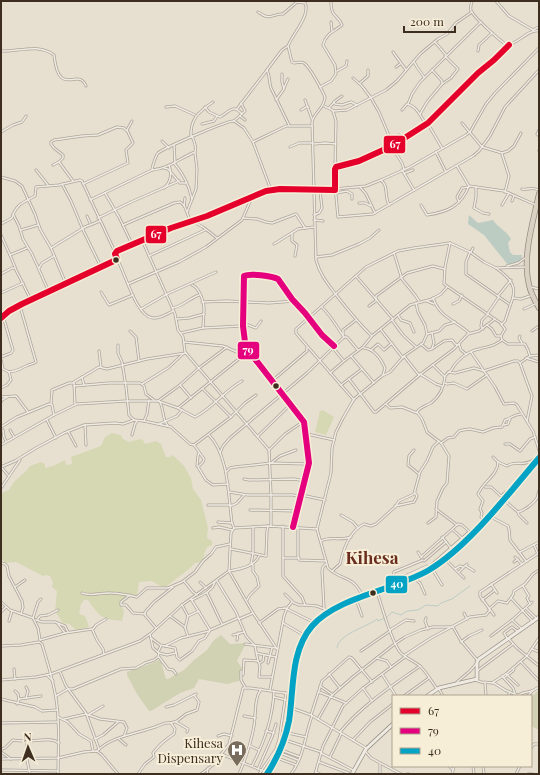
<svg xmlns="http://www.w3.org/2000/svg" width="540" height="775" font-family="'Playfair Display',serif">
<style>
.green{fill:#d6d7b3}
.cemetery{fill:#d1d1b3}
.water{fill:#bcccc2}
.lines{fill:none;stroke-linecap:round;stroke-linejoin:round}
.stream{stroke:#bcccc2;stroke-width:1}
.street-casing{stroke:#ada599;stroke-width:3}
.secondary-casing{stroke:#9c958a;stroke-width:4.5}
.highway-casing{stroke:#928b80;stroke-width:6}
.street{stroke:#efebe3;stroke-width:1.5}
.secondary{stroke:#efebe3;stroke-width:3}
.highway{stroke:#dad1c2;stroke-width:4.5}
.bus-1-casing{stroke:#f7eed8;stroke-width:9}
.bus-2-casing{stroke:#f7eed8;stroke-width:9}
.bus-3-casing{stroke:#f7eed8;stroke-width:9}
.bus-1{stroke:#e4002b;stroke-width:6}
.bus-2{stroke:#e5007d;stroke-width:6}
.bus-3{stroke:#03a3c5;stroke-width:6}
.bus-dot{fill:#3d2e20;stroke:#f7eed8;stroke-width:1.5}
.labels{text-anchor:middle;stroke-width:4;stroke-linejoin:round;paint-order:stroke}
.poi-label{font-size:13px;fill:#3d2e20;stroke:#f7eed8;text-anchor:end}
.district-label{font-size:17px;font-weight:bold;fill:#6b2e1e;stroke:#f7eed8}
.line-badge{stroke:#f7eed8;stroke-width:1.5}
.badge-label{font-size:11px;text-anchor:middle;font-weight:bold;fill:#fff}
</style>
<rect width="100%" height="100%" fill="#e7e0d1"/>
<!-- green -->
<g class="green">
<polygon points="323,410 334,417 326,435 315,432 320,411"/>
<path d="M112 433 121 435 123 439 129 442 140 439 143 440 145 444 156 441 161 444 166 457H170L173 455 184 466 191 478 193 489 201 500 208 528 207 538 212 541V545C210 546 207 547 206 549 203 555 205 563 195 563L189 569 164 588 152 581 139 582 137 595 119 602 124 611 122 621C101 619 100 617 88 600H84L81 604 79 614 85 616 89 627 76 630 69 624 63 623 55 611 57 591 52 587 53 582 50 576 46 575 43 576 16 562 5 563 1 558V495L4 492 9 490 14 482 26 471 30 466 41 462 45 464V468L53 466 65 460 66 465 72 464 71 457 101 446 105 437Z"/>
</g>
<!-- cemetery -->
<g class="cemetery">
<path d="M221 635 230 644 246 643 237 661 242 668 239 681 227 684 199 679 194 688 180 693 151 711H149L137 694 127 675V672C137 667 150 665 159 660L161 662 166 679H168L184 670 193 661 207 650 214 640Z"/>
<polygon points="539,690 539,730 531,726 531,697"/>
</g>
<!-- water -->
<path class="water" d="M469 215 478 223 493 220C498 228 506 230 511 239L508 243 510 252 513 255H522L521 261 508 265 484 235 468 224Z"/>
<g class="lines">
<!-- stream -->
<path class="stream" d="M337 648C338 634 367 627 377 619L378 621 387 617 392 612 401 615 407 611 418 610 426 605 438 606 441 603 452 599 470 586"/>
<!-- street casing -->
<g class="street-casing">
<g id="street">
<path d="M472 1C471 4 470 7 471 11 475 18 500 41 507 45 518 44 528 29 539 31"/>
<polyline points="496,1 509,16 533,30"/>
<path d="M258 12C260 13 262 15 265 16 270 19 277 13 283 14L297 2 305 3C311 15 292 35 288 46L292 62 294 63C297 63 301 61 304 63 310 67 322 90 325 97 325 108 314 112 312 122L316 260C320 275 328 284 337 296 348 310 359 324 372 336"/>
<polyline points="331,22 332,31"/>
<polyline points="533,30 539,27"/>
<polyline points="435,42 446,55"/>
<path d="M288 46 282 50 267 70C270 76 269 82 271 88L289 125"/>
<path d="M1 51C20 52 37 43 54 55 59 100 78 66 86 86"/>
<polyline points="478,51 479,45 492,33"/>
<polyline points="393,52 406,70"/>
<polyline points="414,62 417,67 424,77"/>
<polyline points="396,67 400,64"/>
<polyline points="337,71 346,66 347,61"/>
<polyline points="353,78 362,86 371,98"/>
<polyline points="360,83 368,76 368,70"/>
<polyline points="442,84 451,78 458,69 445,56"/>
<path d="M320 87 331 81 336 74 335 65 323 45C326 33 334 32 342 25 338 14 331 19 331 1"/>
<polyline points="284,88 288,79"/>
<polyline points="371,98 379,112 393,145"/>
<polyline points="276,100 284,89 282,82 282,74"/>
<polyline points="305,100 312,119"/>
<polyline points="334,102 335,104 342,105 351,102 357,105"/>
<polyline points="408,104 412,94 420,82 481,22"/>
<polyline points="324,106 334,111 347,110 386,90 397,81 420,54 438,39 447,34 456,23 472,12"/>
<polyline points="166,107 175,106 195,115"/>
<path d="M205 107 209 112 220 117C228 113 233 103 242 114"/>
<polyline points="329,108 335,101 342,96"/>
<polyline points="237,109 267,70"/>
<polyline points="301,110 306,107 308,107"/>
<path d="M402 110 407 104C417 106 420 116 426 124"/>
<polyline points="333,111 336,121 335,168"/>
<polyline points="420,114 427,102 442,84 442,81 432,70"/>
<polyline points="240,116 245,120"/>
<polyline points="234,121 245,111 241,103"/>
<polyline points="462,123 482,147 502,153 508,151 514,146 521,133"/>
<polyline points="202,124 214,121 217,116"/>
<polyline points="428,124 442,148"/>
<polyline points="539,130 537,134 539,136"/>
<polyline points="1,132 13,125 22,122 26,116"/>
<path d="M191 137C190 118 199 112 213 102"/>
<polyline points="162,141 169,148"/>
<polyline points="392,141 399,135"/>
<polyline points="253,142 286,126 312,126"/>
<polyline points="314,144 325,143 336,144"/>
<polyline points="174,145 175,162"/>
<polyline points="290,147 299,143 313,143"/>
<polyline points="392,147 402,163 404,169"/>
<polyline points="539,150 539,151"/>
<polyline points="436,152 446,172"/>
<polyline points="502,154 509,176 505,192"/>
<polyline points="59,162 63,158 63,155 54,148 51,144 51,142 54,140 82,136 98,135 117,127 124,128 127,131"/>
<path d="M174 163C183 173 189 186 192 199"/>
<polyline points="53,165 59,162 73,181"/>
<polyline points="457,166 469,186 504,191 536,205"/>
<polyline points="164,168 168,169 180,183 186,183"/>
<polyline points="36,170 48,185"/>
<path d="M152 170C152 167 156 155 158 153 164 148 228 120 234 121L244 128 253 142 271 190"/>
<polyline points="402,170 414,190"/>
<polyline points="405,173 413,170"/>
<polyline points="1,177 15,181 22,186 35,214 40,229 51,248 66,284"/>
<path d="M381 180C389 187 384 195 389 205"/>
<polyline points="62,184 71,201 84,232 101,267"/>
<polyline points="83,184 128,163 126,150 133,143 127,130 132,121"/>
<polyline points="360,187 366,194 375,213"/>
<polyline points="476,187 476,197 474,208 483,213 489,214"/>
<path d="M164 188C171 182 172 174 169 165"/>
<polyline points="335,189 366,186 381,180 410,167 466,135 470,132 486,104 495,93 539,48"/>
<path d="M522 189C526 191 530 186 539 190"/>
<polyline points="335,190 336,196 338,217 373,214 473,156 479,151 490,136 505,107 539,70"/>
<polyline points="105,193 119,217 132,244"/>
<polyline points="336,193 347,191 352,194 352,199"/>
<path d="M90 200 152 170C168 169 180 158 195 152 197 147 194 141 192 136"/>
<polyline points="512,201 514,196"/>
<polyline points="459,202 457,197 462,188 469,187"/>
<polyline points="359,203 365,203 371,206"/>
<path d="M421 205 427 215C448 212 461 206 469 186"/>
<polyline points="502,205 509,193"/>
<polyline points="184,206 185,198"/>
<polyline points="187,212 196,189 197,169 195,153"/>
<polyline points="13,214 19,226 23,239 32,254 49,292"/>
<polyline points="314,215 319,213 322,208 320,191"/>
<polyline points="87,216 90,223"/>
<polyline points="98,218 131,202 179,181"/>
<polyline points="243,218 257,219 266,222 272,223 296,214 305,228"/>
<polyline points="314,220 323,221"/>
<path d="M1 224 12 218C16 204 24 202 35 196L36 187 59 185 80 180 82 181 115 252"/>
<polyline points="123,225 174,203 180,202 184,205 190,220 203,227 217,238"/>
<polyline points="21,230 38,225"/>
<polyline points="292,233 292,241 297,245 295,256"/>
<polyline points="1,235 10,255 15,267"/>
<polyline points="142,240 175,314 178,330 183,337 185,352 269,450 271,495 271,526"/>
<path d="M450 243 445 267 444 284 502 324 505 321C513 294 523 287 496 268"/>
<polyline points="274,244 298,229 314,227"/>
<polyline points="51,248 85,227 100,221"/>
<polyline points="470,252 466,262 466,274 509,304"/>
<polyline points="471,252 473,248"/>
<polyline points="394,253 402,279 415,295 419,301"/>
<polyline points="10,255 27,248"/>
<polyline points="149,256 205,230"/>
<polyline points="316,257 332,255 359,244 370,238 379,230"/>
<path d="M117 259C125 272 136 317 153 318 160 319 167 314 173 311"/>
<polyline points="507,266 518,263 525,258"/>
<polyline points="39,268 42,263 54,256"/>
<polyline points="1,274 12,268 15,268 31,300"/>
<polyline points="356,276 393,319"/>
<polyline points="128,284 179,262 206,247 242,220 252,197"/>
<path d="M192 285C199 287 204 302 204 309 204 315 203 322 203 328"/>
<polyline points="531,287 539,289"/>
<polyline points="101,292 109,305 133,295"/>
<polyline points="1,293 23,283"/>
<polyline points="498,296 511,280"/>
<path d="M433 298C440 318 455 320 469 333"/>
<polyline points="513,298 521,299 530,296"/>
<polyline points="376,299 376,296 407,273 433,266 444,269"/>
<polyline points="427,301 434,304"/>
<polyline points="202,302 227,301 269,303 294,301"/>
<polyline points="453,304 459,301 462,295"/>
<polyline points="369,306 377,300"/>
<path d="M322 307C331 316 337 327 344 337"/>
<path d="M172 308C182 307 188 299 199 295"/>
<polyline points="141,309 167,294 216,272"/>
<polyline points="524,309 535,304"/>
<polyline points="488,313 499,297"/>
<polyline points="398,315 401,320 410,323 414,332"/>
<polyline points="1,318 9,311 22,304 116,260 117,259 115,254 117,251 171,228 207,216 266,191 280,189 335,190 335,169 336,167 359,161 392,146 428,123 478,73 494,60 509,45"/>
<polyline points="177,319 189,318 204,314"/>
<polyline points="495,319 487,325 492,329 496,336 501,336"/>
<polyline points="392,320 403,335 416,347"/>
<polyline points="243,323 256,328 261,321"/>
<polyline points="501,324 505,329 501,336 502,340 508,344 525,344 528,350 530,356"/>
<polyline points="483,329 481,326 482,320 488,314"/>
<polyline points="381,330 403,358"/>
<polyline points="130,331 136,337 139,361"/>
<polyline points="532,331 539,326"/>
<polyline points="181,333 203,328 242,326"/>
<polyline points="427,334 439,331 445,325 455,322"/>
<polyline points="343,335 343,330 356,320"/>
<polyline points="520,336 519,338 522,343"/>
<polyline points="184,342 223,346 253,359"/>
<polyline points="421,344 428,350 432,349 444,341 452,340 455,344 458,345"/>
<polyline points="459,344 461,350 466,354"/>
<polyline points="118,345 118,353 122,362 126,387 129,415 134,420"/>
<polyline points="308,347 354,400"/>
<polyline points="333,348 343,360"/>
<path d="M364 348C374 349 381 359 385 368L383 375"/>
<polyline points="432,348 434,343 432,333"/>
<polyline points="371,350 378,344 384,350 392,343"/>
<polyline points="99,351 101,367"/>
<polyline points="471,352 495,387 504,404 514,403 517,405 533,431 539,450"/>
<polyline points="351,356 374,383"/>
<polyline points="404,356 419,375"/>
<polyline points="1,357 11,353 13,350 3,316"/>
<polyline points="526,358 539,362"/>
<polyline points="1,360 3,369 9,372 11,380 7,385 1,388"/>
<path d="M9 372C19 371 17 370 26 366 30 364 33 364 36 362L20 306"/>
<polyline points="448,372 455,373 474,368 484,371 514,361 518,361 520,363"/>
<polyline points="330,373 344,361 363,347 372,336 410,305 432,299 441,294 447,287"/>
<polyline points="420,374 436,384 442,386"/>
<path d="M445 376C447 373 450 372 452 369 457 360 468 351 479 349 490 346 492 347 502 340"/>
<polyline points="82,377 84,385"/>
<polyline points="349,379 374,412 376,412 422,373 454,349 468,334 479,331 487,325"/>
<polyline points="272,381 307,351 307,346 296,333 296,329 366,267 398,251 414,248 450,243 470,252 484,262 496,268 525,267"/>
<polyline points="445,383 447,384 454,383 467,389 487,375"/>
<polyline points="142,384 168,368 183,354"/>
<polyline points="180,385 191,398"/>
<polyline points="341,385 362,369"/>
<polyline points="74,386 109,383 140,383 144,386 146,394 154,400"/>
<polyline points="203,389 231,417"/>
<polyline points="1,397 16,396 28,412"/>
<polyline points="158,401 180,385 199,368 227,347"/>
<polyline points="1,402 2,400 7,397"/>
<path d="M160 402C164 410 162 419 168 426"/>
<polyline points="51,404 52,390 69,383 74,383"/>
<polyline points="75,404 74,382 99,367 107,369 147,359 186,353"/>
<polyline points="386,404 390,408 402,407 417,413"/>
<polyline points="178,408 245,354"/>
<polyline points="47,420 56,438"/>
<polyline points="144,421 147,414 149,400"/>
<polyline points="527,421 532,396 520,363 530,356 539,355"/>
<polyline points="159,424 177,416 182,410"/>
<polyline points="85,425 86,445"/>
<polyline points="504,425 508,424 510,419"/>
<polyline points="1,427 17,417 49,404 52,405 54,415"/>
<polyline points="3,430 4,437 6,441"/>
<polyline points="10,430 14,437"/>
<polyline points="68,431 76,446"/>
<polyline points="307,434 334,440"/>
<polyline points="132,435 135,424 137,421"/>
<path d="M209 435C229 456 228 495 232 523L234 528"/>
<polyline points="258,436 291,404"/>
<path d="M441 443 448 438 454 437 459 431 463 430 470 429 483 432 493 428 502 427 505 420C512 418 512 415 521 414"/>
<polyline points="505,444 510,444 520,451 530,439 535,437"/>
<path d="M1 445 54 415 77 404 126 401H158L178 408 195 417C213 408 224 391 242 381"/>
<polyline points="194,445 204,459 203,462 198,467 206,480 213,485 228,484"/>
<polyline points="269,450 285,434 304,421"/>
<polyline points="414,450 409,456 408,465 419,474"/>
<polyline points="220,453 223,446 230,438 307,373 344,337 347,337 358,350"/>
<path d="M493 457 498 462 507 466C515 460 525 467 533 460H535"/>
<polyline points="271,463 280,456 296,450"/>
<polyline points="197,466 198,456 199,453"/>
<polyline points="1,467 15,461 36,448 64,433 84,425 115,423 123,424 134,420 144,421 171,427 190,444 194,445 231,417 245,403 256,395"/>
<polyline points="1,467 8,475"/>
<polyline points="226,472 230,468 235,467 271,463 308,464"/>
<polyline points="244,479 249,480 294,479 305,481"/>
<polyline points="485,487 491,487 501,496 506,492 509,493"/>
<polyline points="1,488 20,460"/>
<polyline points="229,492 248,495 293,495 301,497"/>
<polyline points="301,495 325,500"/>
<path d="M504 500 518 512C524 511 534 503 537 498 538 496 538 493 539 491"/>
<polyline points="208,505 231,505"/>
<polyline points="231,506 237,503 244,495"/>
<polyline points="395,506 414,502 417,496 415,493"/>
<polyline points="436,509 457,525"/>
<polyline points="250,510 297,511"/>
<polyline points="518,512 519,515 527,523"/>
<polyline points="341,515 353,522 358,528"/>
<polyline points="491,517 508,526 509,529 510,540 526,561"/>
<path d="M485 520 481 517 482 513 480 509 483 501 478 494C483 482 498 475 498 462"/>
<polyline points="218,522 232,523"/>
<path d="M428 523 436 517 437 501 443 488 447 483 449 456 441 443 427 432 422 419 417 412C420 407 426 406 431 403 439 397 444 387 445 377L433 365"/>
<polyline points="283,526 283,576 302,597 305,605"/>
<path d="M293 526 309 463 304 422 248 350 245 342 243 326 244 276C250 273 272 276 278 279L292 299 305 313 322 335 334 346"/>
<polyline points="298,527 298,556 299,560 326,561"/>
<polyline points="213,528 219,527 232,530"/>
<polyline points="317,529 331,473 332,448 336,432 343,418 354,399 382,376 390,372 404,356 423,343 427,334 425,325 418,312 416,303"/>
<polyline points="453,530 462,538"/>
<polyline points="442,537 451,548"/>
<path d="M321 541C331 536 341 541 351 537"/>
<polyline points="534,545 538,554"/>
<polyline points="231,549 266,556 267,531 268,526"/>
<polyline points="418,552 422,558"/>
<polyline points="520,552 539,542"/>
<path d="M259 556C254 567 240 569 229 571L253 613 277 649"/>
<polyline points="421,557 458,524 462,525 471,533"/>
<polyline points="515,557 522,564"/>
<polyline points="283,558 299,558"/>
<polyline points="446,560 464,578"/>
<polyline points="424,561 446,542"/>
<polyline points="514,562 518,559"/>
<polyline points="1,563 5,564 7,566 9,576 22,601 23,607 21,614"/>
<polyline points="251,564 253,553 253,527"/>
<polyline points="466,566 474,571"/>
<polyline points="428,568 469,532"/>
<polyline points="455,569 460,566 463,567"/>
<polyline points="433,570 442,585"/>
<path d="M332 571 340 564C343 550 350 531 364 524L371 526 376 524 395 507 399 501 414 494 420 472 427 461 433 447 439 441"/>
<polyline points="459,572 467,564"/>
<polyline points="415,579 420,583 425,594"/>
<polyline points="184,581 193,592 197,595"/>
<polyline points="217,581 236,612 246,636 255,646 258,661 260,666 259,677 272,677"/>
<polyline points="394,581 427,566"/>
<polyline points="200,582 206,588"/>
<polyline points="395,583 393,576 394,572 423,560"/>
<polyline points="491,584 497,593"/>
<polyline points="523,586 529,596 527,598 530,604"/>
<polyline points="15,587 25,580"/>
<path d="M377 592C383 609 390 639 400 652 406 659 415 661 421 667 427 673 432 682 437 689"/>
<path d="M82 593C91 597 101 592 111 593 119 593 128 595 137 597L147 588H168L182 582 195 572 203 561 211 554 216 547 230 544"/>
<polyline points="207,593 222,624"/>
<polyline points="285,594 294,603 299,605 305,605 317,606 329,611"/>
<polyline points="130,595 121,602 121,605 126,605 133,613 145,614"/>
<polyline points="511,598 533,622"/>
<polyline points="191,599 210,630"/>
<polyline points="356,599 362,616"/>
<path d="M192 600C201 595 211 593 215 582"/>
<polyline points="247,600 250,595 259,586 257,577 253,571 253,566 252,563"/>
<polyline points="482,600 495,590"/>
<polyline points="1,602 10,610 33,618 38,628 40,640"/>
<polyline points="182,605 188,616 185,628 188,636"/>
<polyline points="324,608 322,571 323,567 326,564"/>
<polyline points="526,608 537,619"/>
<polyline points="489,609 498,601 507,603 513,595 514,591 525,584 533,574 539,570"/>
<polyline points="1,612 6,607"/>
<polyline points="464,613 467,619"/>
<polyline points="494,615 480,596 480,592 539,553"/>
<polyline points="170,616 185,627"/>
<polyline points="188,616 199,611"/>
<polyline points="33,618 38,602 41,599"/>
<polyline points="426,618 425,621 428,629"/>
<polyline points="239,619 253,613"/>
<polyline points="36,620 42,622 55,622 65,626 68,632"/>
<polyline points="37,620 40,616 48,615 58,610"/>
<polyline points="512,620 521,628"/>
<polyline points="9,621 12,611"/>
<polyline points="259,623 278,609 285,608 313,622"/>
<polyline points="283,623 305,636"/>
<polyline points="58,624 65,633"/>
<polyline points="156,628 145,615 145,612 154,602 173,587"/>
<polyline points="93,629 96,625 106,619"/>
<polyline points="390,630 406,620 414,621"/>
<polyline points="233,635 244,632"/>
<polyline points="491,636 512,620 532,602"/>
<polyline points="151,638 160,645 165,646 181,638 209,631"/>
<polyline points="507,638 504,633 512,627 517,631"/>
<polyline points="509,639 517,648 539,666"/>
<polyline points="40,640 65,633 92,629 97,640 103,649 104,654"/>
<polyline points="237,640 238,633"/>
<polyline points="461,642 469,636 482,630"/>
<polyline points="245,644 276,648"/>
<path d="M1 646 21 645 39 642 42 644C48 665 55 685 57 706 60 729 58 751 58 774"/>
<polyline points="165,646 175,648 177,657 180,660 192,651 199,641 205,638 210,630 238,618"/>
<polyline points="532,649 539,652"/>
<polyline points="361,651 390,631"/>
<polyline points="158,652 161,646"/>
<polyline points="159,653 167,655 176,653"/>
<polyline points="256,653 276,657"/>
<polyline points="405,655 431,638 470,617 486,615 490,610"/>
<polyline points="159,657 168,669 173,670 176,674"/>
<polyline points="377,658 387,661 391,667"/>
<polyline points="521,662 539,681"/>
<polyline points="260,663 263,661 264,655"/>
<polyline points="268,663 272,648"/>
<polyline points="14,669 15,679"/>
<polyline points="241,671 241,680 245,687"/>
<polyline points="477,671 513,644"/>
<polyline points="60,672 66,686 86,713 99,749"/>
<polyline points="329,674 340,688"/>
<polyline points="382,674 396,696"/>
<polyline points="506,674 518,685"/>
<polyline points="47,675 53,681"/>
<polyline points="243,675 244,660 258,661"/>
<polyline points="502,676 513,688 515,694"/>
<polyline points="504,678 513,671 514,669"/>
<path d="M1 680 36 677 51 674 140 641 150 634 182 605 229 571 231 533 234 528 268 526 317 529 328 568C341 581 352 574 362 595"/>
<polyline points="475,680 481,682 494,683 505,690 519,696"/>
<polyline points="457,682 470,671 477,663"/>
<polyline points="485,683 486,696"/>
<polyline points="492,683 506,674 527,656 539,638"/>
<polyline points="320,686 333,695"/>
<polyline points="363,688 372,701"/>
<polyline points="439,689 443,696"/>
<polyline points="270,690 284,616 287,608 292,602"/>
<polyline points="15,691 18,694 19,700"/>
<polyline points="319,692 346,703"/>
<polyline points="518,695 523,693 532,691"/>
<polyline points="56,696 68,689 73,689 121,669 136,668 145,663 154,660 158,657 159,653 153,648 150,634"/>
<polyline points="404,696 429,678"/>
<polyline points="508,696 510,692"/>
<polyline points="528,696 532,691 539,687"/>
<polyline points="274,697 286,700"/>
<polyline points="26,698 28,691 26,687"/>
<polyline points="1,699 35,707 42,711 57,710"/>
<polyline points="17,704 19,699 41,696"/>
<polyline points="166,707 174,705 196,694"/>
<polyline points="292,708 311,715 366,748"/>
<polyline points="88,715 103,706"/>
<polyline points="311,715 322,681 349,657 352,658 372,682"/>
<polyline points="244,716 255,718"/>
<polyline points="58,717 68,722 79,734 91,741 93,751"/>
<polyline points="64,719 86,714 100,719 124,722 127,728 124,736"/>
<polyline points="318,719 331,696 354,676 396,643 405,637 421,630 433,627 453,627 461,641 478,661"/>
<polyline points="176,722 188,729 187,732"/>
<polyline points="1,723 58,722"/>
<polyline points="171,723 177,721 186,714 197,710 199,702 194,695"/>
<polyline points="266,731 274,733"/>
<path d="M340 732C362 705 392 686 420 666"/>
<polyline points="288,733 306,737"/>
<polyline points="218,736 224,734 232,736"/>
<polyline points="95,739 103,735 118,722"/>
<polyline points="119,739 126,745"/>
<polyline points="285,740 321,752"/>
<polyline points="353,740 370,722 393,704"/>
<polyline points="27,741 27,760 30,774"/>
<polyline points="250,746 259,750"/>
<polyline points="531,748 534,744 539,744"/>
<path d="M1 749 5 748 13 740C18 741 24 741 29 741 39 741 51 737 59 743"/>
<polyline points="281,750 300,757"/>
<path d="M97 751C112 736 136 734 155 727 161 725 165 722 171 723L175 729 174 734C166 739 159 745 153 753L154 757 145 764 138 774"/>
<polyline points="365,751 371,758 401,774"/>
<polyline points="1,752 11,759"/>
<polyline points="280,753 298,760"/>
<polyline points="321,753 353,770"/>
<polyline points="221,754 266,772"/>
<polyline points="330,757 341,734"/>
<polyline points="277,758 296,765"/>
<polyline points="1,759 58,758 84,752 97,751 102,755 118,774"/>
<polyline points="319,762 351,774"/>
<path d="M252 766C264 743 273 717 274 691"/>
<polyline points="449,766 453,770"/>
<polyline points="473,766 474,774"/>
<polyline points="483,766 484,774"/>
<polyline points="258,769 272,737 276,724"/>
<polyline points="1,770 58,771"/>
<polyline points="316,772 320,774"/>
<polyline points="201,774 213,765 229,744 243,688 250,688 291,694"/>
<polyline points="207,774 208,768"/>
<path d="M239 774C246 758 251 743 254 726 256 714 254 699 261 689"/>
<polyline points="259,774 276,749 279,740 286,693"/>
<path d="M291 774C304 757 305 735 312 716"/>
<polyline points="315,774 323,746 343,706 363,688 405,657"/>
<polyline points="380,774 380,764"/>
<polyline points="407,774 409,774"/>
<polyline points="452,774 454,766"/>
<polyline points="516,774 520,766"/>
<polyline points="528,774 533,774"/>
</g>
</g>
<!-- secondary casing -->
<g class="secondary-casing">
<g id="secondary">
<polyline points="427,696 439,688 477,679 477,662 479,659 539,617"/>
<polyline points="352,774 366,749 393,724"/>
</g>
</g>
<!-- highway casing -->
<g class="highway-casing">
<g id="highway">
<path d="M539 194C533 222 522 257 529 285 531 294 535 301 539 308"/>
<path d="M267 774C278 757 285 741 289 721 294 689 290 652 312 626 337 597 395 590 429 570 469 546 508 494 539 458"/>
</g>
</g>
<!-- street -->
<use href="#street" class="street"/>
<!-- secondary -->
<use href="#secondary" class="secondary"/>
<!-- highway -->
<use href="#highway" class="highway"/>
<!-- bus-1 casing -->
<g class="bus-1-casing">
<polyline id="bus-1" points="1,318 9,311 22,304 116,260 117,259 115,254 117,251 171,228 207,216 266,191 280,189 335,190 335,169 336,167 359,161 392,146 428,123 478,73 494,60 509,45"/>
</g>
<!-- bus-2 casing -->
<g class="bus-2-casing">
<path id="bus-2" d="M293 527 309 463 304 422 248 350 245 342 243 326 244 276C250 273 272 276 278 279L292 299 305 313 322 335 334 346"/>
</g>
<!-- bus-3 casing -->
<g class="bus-3-casing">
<path id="bus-3" d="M267 774C278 757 285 741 289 721 294 689 290 652 312 626 337 597 395 590 429 570 469 546 508 494 539 458"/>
</g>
<!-- bus-1 -->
<use href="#bus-1" class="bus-1"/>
<!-- bus-2 -->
<use href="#bus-2" class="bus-2"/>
<!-- bus-3 -->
<use href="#bus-3" class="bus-3"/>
</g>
<!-- icons -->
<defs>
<g id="hospital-pin" transform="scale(1)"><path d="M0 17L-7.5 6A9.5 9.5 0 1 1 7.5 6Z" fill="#786c5e" stroke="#f7eed8"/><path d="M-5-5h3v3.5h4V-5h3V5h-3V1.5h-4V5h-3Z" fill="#fff"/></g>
</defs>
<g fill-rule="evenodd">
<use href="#hospital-pin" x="237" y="750"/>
</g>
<!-- markers -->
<g class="bus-dot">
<circle cx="116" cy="260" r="3.5"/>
<circle cx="276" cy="386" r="3.5"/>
<circle cx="373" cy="593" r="3.5"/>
</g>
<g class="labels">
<!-- poi labels -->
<g class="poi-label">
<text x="223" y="748">Kihesa<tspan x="223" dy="15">Dispensary</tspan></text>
</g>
<!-- district labels -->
<g class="district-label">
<text x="372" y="564">Kihesa</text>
</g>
</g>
<g class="line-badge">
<rect x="383" y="135" width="23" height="19" rx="4" fill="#e4002b"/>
<rect x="145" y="225" width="22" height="19" rx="4" fill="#e4002b"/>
<rect x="237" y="341" width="23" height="19" rx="4" fill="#e5007d"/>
<rect x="385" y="575" width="23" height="19" rx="4" fill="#03a3c5"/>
</g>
<g class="badge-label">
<text x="395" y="148">67</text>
<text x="156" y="238">67</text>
<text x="248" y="354">79</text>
<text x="397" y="588">40</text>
</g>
<!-- border -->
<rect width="540" height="775" fill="none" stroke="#3d2e20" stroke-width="4"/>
<!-- legend -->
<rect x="392" y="695" width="140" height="72" fill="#f7eed8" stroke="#ada18e"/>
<rect x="400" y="708" width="20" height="6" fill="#e4002b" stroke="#ada18e"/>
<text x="428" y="715" font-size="12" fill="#3d2e20">67</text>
<rect x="400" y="728" width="20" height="6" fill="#e5007d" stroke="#ada18e"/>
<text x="428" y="735" font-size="12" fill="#3d2e20">79</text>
<rect x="400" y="748" width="20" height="6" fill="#03a3c5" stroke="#ada18e"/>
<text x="428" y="755" font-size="12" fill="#3d2e20">40</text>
<!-- north arrow -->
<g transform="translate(28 747) rotate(358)" stroke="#f7eed8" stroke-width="3" paint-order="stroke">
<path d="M0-3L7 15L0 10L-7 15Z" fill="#3d2e20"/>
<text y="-6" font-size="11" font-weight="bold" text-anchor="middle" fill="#3d2e20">N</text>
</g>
<!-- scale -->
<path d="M404 26v6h51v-6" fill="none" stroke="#3d2e20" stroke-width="2"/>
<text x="410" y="26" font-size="12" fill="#3d2e20" stroke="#f7eed8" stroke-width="3" paint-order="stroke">200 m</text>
</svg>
